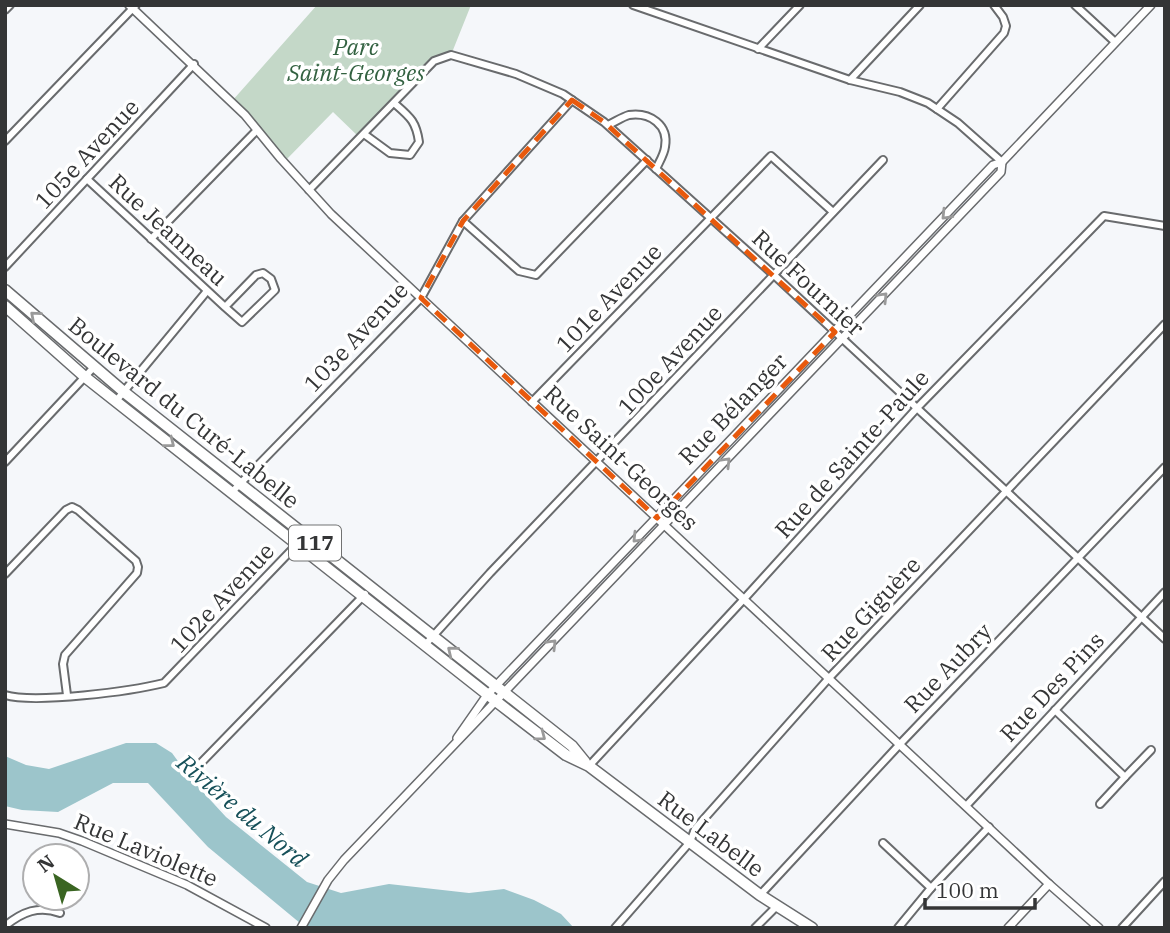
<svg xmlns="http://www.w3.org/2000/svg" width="1170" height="933" font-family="'IBM Plex Serif',serif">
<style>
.green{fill:#c4d8c8}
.water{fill:#9cc5cb}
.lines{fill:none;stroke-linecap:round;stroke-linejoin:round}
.minor-casing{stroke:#696b6d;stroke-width:10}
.tertiary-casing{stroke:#696b6d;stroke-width:10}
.primary-casing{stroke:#696b6d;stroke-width:13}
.minor{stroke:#fff;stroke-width:6}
.tertiary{stroke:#fff;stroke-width:7}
.primary{stroke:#fff;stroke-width:10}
.oneway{stroke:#9a9a9a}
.marked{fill:none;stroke:#e8590c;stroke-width:5;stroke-dasharray:14 9;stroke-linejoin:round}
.labels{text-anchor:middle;stroke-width:7;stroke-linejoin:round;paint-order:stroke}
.shield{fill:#fff;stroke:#717272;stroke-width:2}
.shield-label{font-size:21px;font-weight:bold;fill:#343536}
.park-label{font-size:23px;font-style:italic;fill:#326140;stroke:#fff}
.street-label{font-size:23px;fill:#343536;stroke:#fff}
.water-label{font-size:24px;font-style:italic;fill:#165059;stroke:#fff}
</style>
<rect width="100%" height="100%" fill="#f5f7fa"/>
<!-- green -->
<polygon class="green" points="317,5 471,5 451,55 434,61 360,138 333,112 284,162 232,101"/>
<!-- water -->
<polygon class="water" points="126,743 156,743 172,753 191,779 226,817 307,882 341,893 389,884 469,893 504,889 534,900 561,914 574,928 306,928 208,847 148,783 113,783 58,812 22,810 5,806 5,756 26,765 49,769"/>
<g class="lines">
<!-- minor casing -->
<g class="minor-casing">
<g id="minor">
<polyline points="633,5 850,80 900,92 928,103 958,123 1002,162"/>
<polyline points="1075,5 1115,42"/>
<polyline points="5,10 10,5"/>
<polyline points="758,49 800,5"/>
<polyline points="850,80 920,5"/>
<polyline points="937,109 1004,33 1006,26 1003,17 994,5"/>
<path d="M608 125C615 122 622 117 629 115 650 112 669 125 665 147 664 155 659 162 656 169"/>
<path d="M364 134 390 153 410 155 419 142C416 121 410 117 394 103"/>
<polyline points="5,141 136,5"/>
<polyline points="87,179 225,307 242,322 275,290 271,279 263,273 256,275 225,307"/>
<polyline points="309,190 434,61 451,55 516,74 563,94 604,122 774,275 1165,639"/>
<polyline points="463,221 519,271 536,275 647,160"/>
<polyline points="151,239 257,130"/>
<polyline points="5,267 194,64"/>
<polyline points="116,401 207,291"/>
<polyline points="532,402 771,156 833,212"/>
<polyline points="5,462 94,367"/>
<polyline points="232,492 421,298 463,221 572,100"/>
<polyline points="5,574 66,510 72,507 78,510 136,561 138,567 137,573 65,655 63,664 67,695"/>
<polyline points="425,645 490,573 883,160"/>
<path d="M5 695C35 704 132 691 164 683L306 535"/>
<polyline points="1055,710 1125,777 1151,750"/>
<polyline points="589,766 744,599 917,408 1104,216 1165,226"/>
<polyline points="197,767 365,594"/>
<polyline points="1100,804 1125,777"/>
<polyline points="966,806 1165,592"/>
<polyline points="883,843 931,888"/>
<polyline points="760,895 900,744 1165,467"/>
<path d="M5 926C22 912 39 905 60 913"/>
<polyline points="615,928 690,842 695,829 829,678 1165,324"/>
<polyline points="755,928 776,907"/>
<polyline points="898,928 931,888 989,827"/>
<polyline points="1122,928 1165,881"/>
</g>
</g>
<!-- tertiary casing -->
<g class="tertiary-casing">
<g id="tertiary">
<polyline points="129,5 245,115 281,159 331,214 1049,884 1099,928"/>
<polyline points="457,738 487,695 993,165 1002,162 1151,5"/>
<polyline points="5,824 59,833 82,841 187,885 266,928"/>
<polyline points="301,928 328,880 344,860 1001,172 1002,162"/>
<polyline points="1008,928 1049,884"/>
</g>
</g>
<!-- primary casing -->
<g class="primary-casing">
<g id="primary">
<polyline points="5,290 124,392 572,746 585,762"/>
<polyline points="5,306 85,377 497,702 566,755 589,766 760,895 812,928"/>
</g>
</g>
<!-- minor -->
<use href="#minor" class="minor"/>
<!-- tertiary -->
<use href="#tertiary" class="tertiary"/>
<!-- primary -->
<use href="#primary" class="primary"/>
</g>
<!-- one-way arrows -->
<defs><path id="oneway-chevron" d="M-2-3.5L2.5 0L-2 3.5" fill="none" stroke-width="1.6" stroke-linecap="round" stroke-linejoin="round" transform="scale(1.75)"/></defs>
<g class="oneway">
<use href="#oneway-chevron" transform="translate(946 215) rotate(134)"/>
<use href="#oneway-chevron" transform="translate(883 297) rotate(-46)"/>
<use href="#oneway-chevron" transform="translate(35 316) rotate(-139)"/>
<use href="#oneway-chevron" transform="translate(170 443) rotate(38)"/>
<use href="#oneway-chevron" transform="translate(726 462) rotate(-46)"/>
<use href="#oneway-chevron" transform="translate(637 538) rotate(134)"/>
<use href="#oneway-chevron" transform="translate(552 644) rotate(-46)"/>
<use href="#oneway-chevron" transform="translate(452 651) rotate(-141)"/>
<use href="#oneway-chevron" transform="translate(541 736) rotate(37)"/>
</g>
<!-- marked area -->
<path class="marked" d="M572 100 604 122 835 332 657 518 421 298 463 221Z"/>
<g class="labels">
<!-- shield labels -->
<rect class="shield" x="289" y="525.5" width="52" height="35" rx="5"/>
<g class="shield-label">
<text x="315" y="550">117</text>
</g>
<!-- park labels -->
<g class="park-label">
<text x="356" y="55">Parc<tspan x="356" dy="26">Saint-Georges</tspan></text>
</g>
<!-- street labels -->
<g class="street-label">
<text transform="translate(87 154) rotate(-47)" y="8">105e Avenue</text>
<text transform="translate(168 230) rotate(43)" y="8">Rue Jeanneau</text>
<text transform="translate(808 283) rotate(43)" y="8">Rue Fournier</text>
<text transform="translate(609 298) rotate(-46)" y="8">101e Avenue</text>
<text transform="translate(356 337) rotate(-47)" y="8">103e Avenue</text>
<text transform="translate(670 360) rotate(-47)" y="8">100e Avenue</text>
<text transform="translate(733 409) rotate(-46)" y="8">Rue Bélanger</text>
<text transform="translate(184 413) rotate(39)" y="8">Boulevard du Curé-Labelle</text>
<text transform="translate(852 454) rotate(-48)" y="8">Rue de Sainte-Paule</text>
<text transform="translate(621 458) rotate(43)" y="8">Rue Saint-Georges</text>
<text transform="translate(222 598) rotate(-47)" y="8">102e Avenue</text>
<text transform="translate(871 609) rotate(-47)" y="8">Rue Giguère</text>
<text transform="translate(948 668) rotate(-46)" y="8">Rue Aubry</text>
<text transform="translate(1052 687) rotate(-47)" y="8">Rue Des Pins</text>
<text transform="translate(711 834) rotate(37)" y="8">Rue Labelle</text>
<text transform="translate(146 850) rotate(23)" y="8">Rue Laviolette</text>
</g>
<!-- water labels -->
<g class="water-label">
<text transform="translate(242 811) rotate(40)" y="8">Rivière du Nord</text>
</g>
</g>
<!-- border -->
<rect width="1170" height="933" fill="none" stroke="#343536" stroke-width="14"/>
<!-- north arrow -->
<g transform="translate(56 877) rotate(323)"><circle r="33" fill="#ffffff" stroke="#aeaeaf" stroke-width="2"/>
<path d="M0-5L12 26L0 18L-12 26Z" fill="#3a6522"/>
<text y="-10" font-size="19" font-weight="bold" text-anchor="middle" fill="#343536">N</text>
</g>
<!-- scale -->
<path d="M925 898v10h110v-10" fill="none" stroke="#343536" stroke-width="3.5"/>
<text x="936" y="898" font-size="21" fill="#343536" stroke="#ffffff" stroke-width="5" paint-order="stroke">100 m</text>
</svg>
